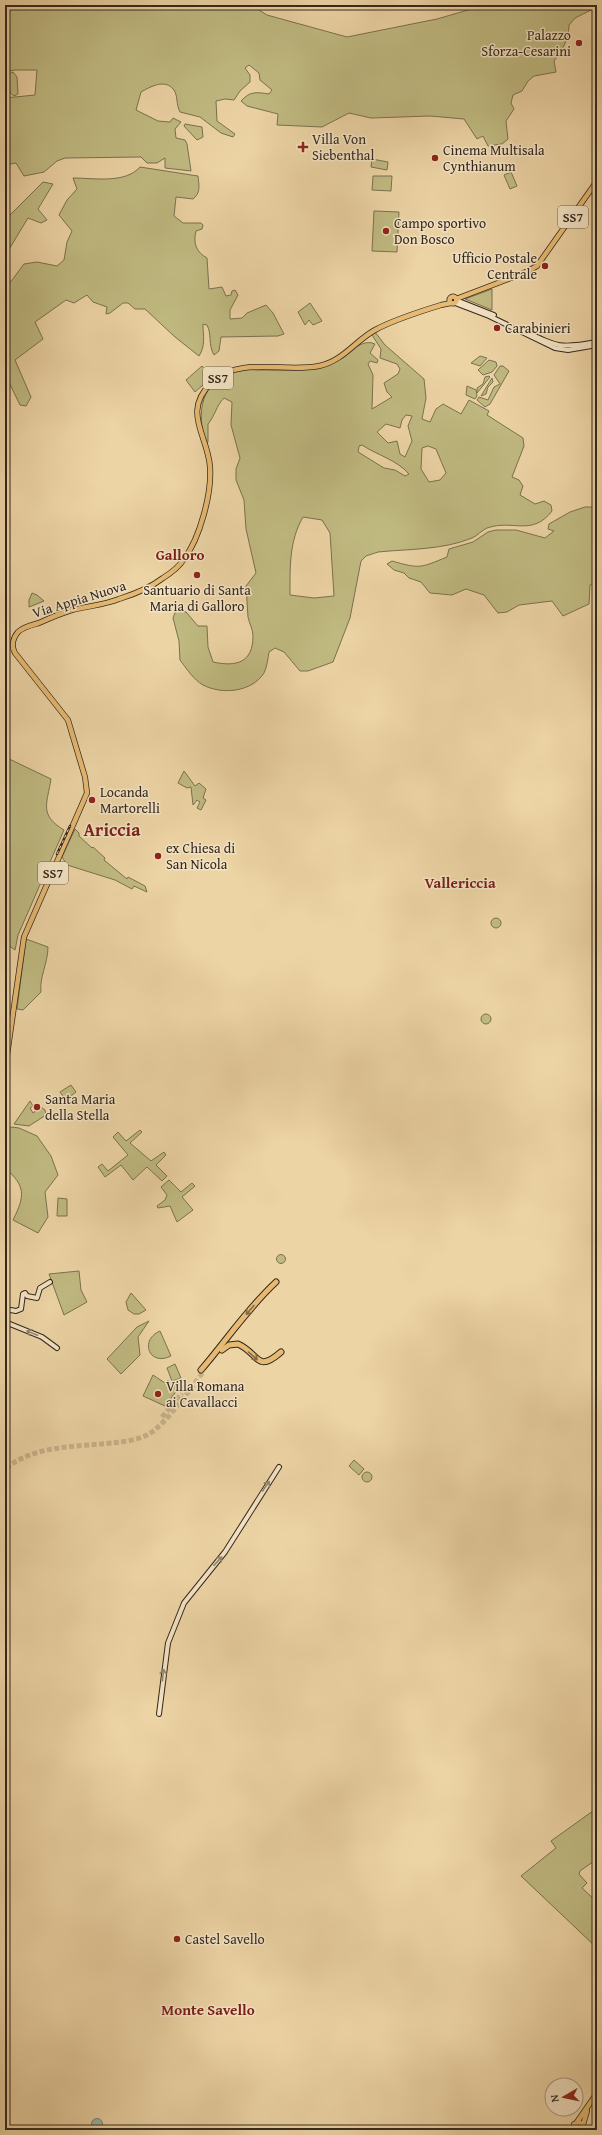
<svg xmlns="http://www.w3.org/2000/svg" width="602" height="2135" font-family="'Gentium Book Plus',serif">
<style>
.green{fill:#c0ba81;stroke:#7a714f;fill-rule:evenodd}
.water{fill:#99b8a9;stroke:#717e71}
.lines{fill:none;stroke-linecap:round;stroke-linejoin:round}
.trunk-tunnel{stroke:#c8b28a;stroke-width:5;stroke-dasharray:5 2.5;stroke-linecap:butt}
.secondary-casing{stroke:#34281d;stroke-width:6}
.primary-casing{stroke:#34281d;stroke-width:6}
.trunk-casing{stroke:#34281d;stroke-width:7}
.secondary{stroke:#f3e3c4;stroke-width:4}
.primary{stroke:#e6ba72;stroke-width:4.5}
.trunk{stroke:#e6ba72;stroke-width:5}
.rail-casing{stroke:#34281d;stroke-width:2.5}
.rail{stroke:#f3e3c4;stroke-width:1;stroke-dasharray:3;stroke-linecap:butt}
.oneway{stroke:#846a43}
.oneway2{stroke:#948670}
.poi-dot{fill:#8f2418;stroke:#f3e3c4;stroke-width:1.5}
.labels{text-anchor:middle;stroke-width:3;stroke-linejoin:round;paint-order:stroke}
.shield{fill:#f3e3c4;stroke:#6d604f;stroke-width:1}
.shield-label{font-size:13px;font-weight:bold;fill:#34281d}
.poi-label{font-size:14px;fill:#34281d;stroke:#f3e3c4;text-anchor:start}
.street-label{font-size:14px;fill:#34281d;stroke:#f3e3c4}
.neighbourhood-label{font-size:15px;font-weight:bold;fill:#7a1f14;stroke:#f3e3c4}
.district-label{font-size:18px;font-weight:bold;fill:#7a1f14;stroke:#f3e3c4}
</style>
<rect width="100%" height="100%" fill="#edd4a5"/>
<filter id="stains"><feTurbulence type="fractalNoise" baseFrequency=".005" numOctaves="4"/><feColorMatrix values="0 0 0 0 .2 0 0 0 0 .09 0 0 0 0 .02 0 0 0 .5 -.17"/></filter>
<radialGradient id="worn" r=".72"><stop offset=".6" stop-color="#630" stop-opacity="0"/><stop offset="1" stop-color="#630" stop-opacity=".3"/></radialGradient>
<!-- green -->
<g class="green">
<path d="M5 5H173L179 7 181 5H251L267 15 347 37 437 19 485 5H597V7L575 18 569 25C569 39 563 49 554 61L556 72 534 76 528 81 522 91 513 95 511 103 514 109 506 121 508 139 502 144 488 146 483 136 477 139 464 119 430 116 371 118 349 113 322 127 277 125 278 114 247 106 241 101C250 91 256 92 269 94L272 90 260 80 259 73 249 65 245 68 250 75V82L240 91 234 100 225 99 216 101 217 121 235 134 233 137 221 133 200 117 180 112C176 105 178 96 174 90 165 78 150 87 141 92L136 110 158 121 170 122 173 118 181 122 175 129 176 138 185 140 187 144 191 171 165 168V158L157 163H147L141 157 65 158 57 161 44 172 24 176 16 163 5 165V98L35 95 37 70H15L5 72Z"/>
<polygon points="13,72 17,77 18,94 14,96 10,93 9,74"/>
<polygon points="185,124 202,127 203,137 197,140 184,126"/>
<polygon points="372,159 388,162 387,170 371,167"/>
<path d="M140 167 198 176C199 185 201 193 193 199L176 197 174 216 183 223H201L203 225 202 229 196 231C193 243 196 252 207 258L209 289 222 287 226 296 231 295 232 291 235 290 238 295 230 310V319L242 318 247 313 266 305 273 313 284 334 278 336 221 337 219 351 214 355C208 345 212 334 207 325L203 324C203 336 206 345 199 356L175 337 145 309H135L128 303H123L110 313 106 314 107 307 93 302 87 295 74 303 66 300 35 322 43 339 15 360 31 397 26 406 20 405 5 374V277L9 284 24 264 37 262 57 266 64 260 67 242 72 231 59 215 67 200 77 189 73 178C94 178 125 184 140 167Z"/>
<polygon points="511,172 517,186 510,189 504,175"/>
<polygon points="373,176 392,176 391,191 372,190"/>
<polygon points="43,182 53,184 38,209 47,220 41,223 28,218 5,256 5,220"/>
<polygon points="374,211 399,212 397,252 372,251"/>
<polygon points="492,289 492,310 465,299"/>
<polygon points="310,303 322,321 313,325 309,320 305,325 298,312"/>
<path d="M375 332 385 345 424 379 426 398 422 419 430 422 436 409 443 404 461 414 469 400 489 411 487 415 523 438 524 446 512 477 519 480 523 486 520 495 535 504 544 501 551 505 552 511C532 537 513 519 487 528 482 530 477 536 472 538 443 550 408 549 378 552L366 556 361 561 350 618 333 662 308 671H300L284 652 275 648 269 652C268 658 267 667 264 673 252 692 222 695 203 685 194 680 186 668 180 660L179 641 173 618 176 610 186 612 198 626H207L208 647 213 662C236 667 253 663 253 636 253 629 249 623 248 617 247 607 247 596 246 586L256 573 246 529 244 500 236 480V469L240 458 231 425 232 402 224 398C216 406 215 416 208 424V442L206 444C196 412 200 381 237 370 244 368 254 370 261 370 281 370 302 371 322 367 339 364 359 336 375 344L370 353 378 360 377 363 370 361 368 364 373 375 372 409 392 397 387 392 384 383 398 374 400 369 397 364 380 358 381 349 372 335ZM406 415 412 416 408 426 412 441 405 457 400 454 397 441 388 443 377 432 386 424 400 428 402 420ZM362 445C377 455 397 460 409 474L405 476 395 470 384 468 358 452 359 446ZM428 446 436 449 446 473 440 480 429 482 421 469 422 448ZM303 517 322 520 330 533 334 596 314 598 290 595C290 568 289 541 303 517Z"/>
<polygon points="480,356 487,358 480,366 471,363"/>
<polygon points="489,360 496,362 497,366 492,372 483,375 478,370"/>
<polygon points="202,366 212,377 195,392 186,380"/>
<polygon points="500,366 503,366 509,371 490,404 485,407 477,400 479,397 488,400 494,387 500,384 494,375"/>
<polygon points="489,376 490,377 477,393 477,388 483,384 485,377"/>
<polygon points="492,378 493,382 488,387 486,394 481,396"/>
<polygon points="467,386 476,390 477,396 475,399 466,395"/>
<path d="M585 507H597V581L590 585 589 604 563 616 552 601 519 605 507 612 498 613 484 595 466 589 452 595 430 593 421 582 409 578 404 573 394 570 387 564 392 561C420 569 420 568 447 557L449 549 473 542 488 532 496 530H516L545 538 554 531 548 529 549 524 570 512Z"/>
<polygon points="32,593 37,595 44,601 29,607 29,600"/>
<path d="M5 757 51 779C47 804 39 815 64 830L18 935 15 950 5 943Z"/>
<polygon points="184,771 195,786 199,783 206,789 203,798 206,800 201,810 197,808 200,802 197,800 193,805 191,787 187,788 178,783"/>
<polygon points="75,829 79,833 79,836 92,848 93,847 105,858 104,860 127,879 128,877 145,886 147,892 134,886 132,889 115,880 67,865 62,857"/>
<circle cx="496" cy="923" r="5"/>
<path d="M26 939 48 947C48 963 39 978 41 992L23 1010 17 1009Z"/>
<circle cx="486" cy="1019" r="5"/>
<polygon points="71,1085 76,1092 60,1104 57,1100 63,1096 60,1092"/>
<polygon points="30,1101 33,1106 30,1108 33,1113 41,1107 45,1110 46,1115 29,1126 14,1124"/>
<path d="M12 1127 19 1128 37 1136 51 1156 58 1175 45 1192 48 1217 38 1233 13 1220C25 1196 26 1186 5 1168V1139L9 1133 7 1130Z"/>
<polygon points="140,1130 142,1132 130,1143 151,1161 164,1152 166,1155 156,1165 167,1176 162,1181 147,1167 133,1180 121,1165 105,1177 98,1167 102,1164 108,1171 128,1155 113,1137 118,1132 126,1141"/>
<polygon points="169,1180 181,1192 192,1183 195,1186 182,1197 193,1210 177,1222 170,1206 158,1208 157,1206 165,1200 167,1195 161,1187"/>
<polygon points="58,1198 67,1199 67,1216 57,1216"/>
<circle cx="281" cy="1259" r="4.5"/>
<polygon points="79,1271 81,1290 87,1302 64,1315 49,1274"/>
<polygon points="131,1293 146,1310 139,1314 134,1314 128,1310 126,1302"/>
<polygon points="149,1321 138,1337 140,1355 121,1374 107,1359 137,1327"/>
<path d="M160 1331 171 1356C149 1367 139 1340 160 1331Z"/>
<polygon points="175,1364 181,1378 172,1381 167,1368"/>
<polygon points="153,1375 165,1383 168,1380 178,1389 165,1406 143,1396"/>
<polygon points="354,1460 364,1469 359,1475 349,1466"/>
<circle cx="367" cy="1477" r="5"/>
<polygon points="597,1808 597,1859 580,1871 579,1874 587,1883 582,1888 597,1902 597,1948 521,1876 556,1848 551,1841"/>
</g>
<!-- water -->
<circle class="water" cx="97" cy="2124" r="5.5"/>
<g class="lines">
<!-- trunk-tunnel -->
<g class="trunk-tunnel">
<polyline points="162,1417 182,1393"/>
<path d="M6 1468C36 1445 75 1447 111 1443 123 1442 138 1440 149 1434 165 1425 191 1388 203 1372"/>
</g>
<!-- secondary casing -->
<g class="secondary-casing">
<g id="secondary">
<polyline points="456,300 494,315"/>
<polyline points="455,303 489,316 555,348 568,350 597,345"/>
<path d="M523 330C557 347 560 349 597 342"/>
<polyline points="5,1309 16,1311 21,1309 23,1294 25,1293 27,1296 37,1298 40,1288 50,1282"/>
<polyline points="5,1322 42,1337 57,1348"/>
<polyline points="159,1714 168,1643 184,1603 225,1552 279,1467"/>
</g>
</g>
<!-- primary casing -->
<g class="primary-casing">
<g id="primary">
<circle cx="453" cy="300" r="3.5"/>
<polyline points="456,299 524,273 537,266 597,181"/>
<path d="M5 1069 24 937 87 793 85 777 68 720 15 653C11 646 13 638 18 632 23 627 32 625 39 623 50 618 61 613 72 610 88 606 104 605 119 599 135 594 150 588 163 578 171 573 179 567 184 559 200 538 212 493 210 467 208 435 181 412 212 382 240 356 285 373 319 366 343 361 355 341 375 330 395 319 419 312 441 305L451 303"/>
<polyline points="577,2122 597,2093"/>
<polyline points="583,2125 587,2111"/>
<polyline points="574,2130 574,2124 579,2122 583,2125 583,2130"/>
</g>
</g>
<!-- trunk casing -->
<g class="trunk-casing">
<g id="trunk">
<path d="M222 1350 229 1345 238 1344C259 1353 256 1374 281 1352"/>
<path d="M201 1370C226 1341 247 1309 276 1282"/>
<polyline points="5,1469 6,1468"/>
</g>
</g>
<!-- secondary -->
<use href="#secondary" class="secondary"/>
<!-- primary -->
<use href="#primary" class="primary"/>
<!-- trunk -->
<use href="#trunk" class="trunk"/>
<!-- rail casing -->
<g class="rail-casing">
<polyline id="rail" points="57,854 70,826"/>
</g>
<!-- rail -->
<use href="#rail" class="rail"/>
</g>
<!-- one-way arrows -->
<defs><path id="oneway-shaft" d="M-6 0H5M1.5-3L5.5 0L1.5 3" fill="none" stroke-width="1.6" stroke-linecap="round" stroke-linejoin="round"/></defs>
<g class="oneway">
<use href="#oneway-shaft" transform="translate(250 1310) rotate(131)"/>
<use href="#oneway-shaft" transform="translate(253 1356) rotate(42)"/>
</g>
<g class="oneway2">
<use href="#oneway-shaft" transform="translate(32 1333) rotate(-158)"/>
<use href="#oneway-shaft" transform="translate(266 1486) rotate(-56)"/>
<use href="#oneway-shaft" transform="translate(218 1561) rotate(-47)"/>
<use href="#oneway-shaft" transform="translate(163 1675) rotate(-84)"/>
</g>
<!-- markers -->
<g class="poi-dot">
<circle cx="579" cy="43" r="4"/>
<path d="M301 141h4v4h4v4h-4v4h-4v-4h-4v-4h4z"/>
<circle cx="435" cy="158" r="4"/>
<circle cx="386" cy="231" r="4"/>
<circle cx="545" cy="266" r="4"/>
<circle cx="497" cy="328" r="4"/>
<circle cx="197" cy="575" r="4"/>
<circle cx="92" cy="800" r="4"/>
<circle cx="158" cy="856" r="4"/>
<circle cx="37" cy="1107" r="4"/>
<circle cx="158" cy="1394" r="4"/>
<circle cx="177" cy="1939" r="4"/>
</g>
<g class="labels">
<!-- shield labels -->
<g class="shield">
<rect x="558" y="206" width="30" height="22" rx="3"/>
<rect x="203" y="367" width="30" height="22" rx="3"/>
<rect x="38" y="862" width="30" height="22" rx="3"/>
</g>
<g class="shield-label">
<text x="573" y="222">SS7</text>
<text x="218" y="383">SS7</text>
<text x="53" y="878">SS7</text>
</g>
<!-- poi labels -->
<g class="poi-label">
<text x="571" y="40" text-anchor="end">Palazzo<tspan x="571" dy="16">Sforza-Cesarini</tspan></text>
<text x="312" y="144">Villa Von<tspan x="312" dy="16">Siebenthal</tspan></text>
<text x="443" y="155">Cinema Multisala<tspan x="443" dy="16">Cynthianum</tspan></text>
<text x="394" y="228">Campo sportivo<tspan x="394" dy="16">Don Bosco</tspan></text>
<text x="537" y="263" text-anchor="end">Ufficio Postale<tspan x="537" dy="16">Centrale</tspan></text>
<text x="505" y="333">Carabinieri</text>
<text x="197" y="595" text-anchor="middle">Santuario di Santa<tspan x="197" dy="16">Maria di Galloro</tspan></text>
<text x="100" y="797">Locanda<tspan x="100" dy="16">Martorelli</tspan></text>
<text x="166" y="853">ex Chiesa di<tspan x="166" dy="16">San Nicola</tspan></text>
<text x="45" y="1104">Santa Maria<tspan x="45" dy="16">della Stella</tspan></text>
<text x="166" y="1391">Villa Romana<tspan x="166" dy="16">ai Cavallacci</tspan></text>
<text x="185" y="1944">Castel Savello</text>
</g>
<!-- street labels -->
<g class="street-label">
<text transform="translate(79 599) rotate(-17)" y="5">Via Appia Nuova</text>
</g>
<!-- neighbourhood labels -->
<g class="neighbourhood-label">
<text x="180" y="560">Galloro</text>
<text x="460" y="888">Vallericcia</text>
<text x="208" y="2015">Monte Savello</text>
</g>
<!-- district labels -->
<g class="district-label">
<text x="112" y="836">Ariccia</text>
</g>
</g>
<!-- margin -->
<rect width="602" height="2135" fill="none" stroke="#edd4a5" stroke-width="20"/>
<rect x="6" y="6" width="590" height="2123" fill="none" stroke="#34281d" stroke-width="2"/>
<rect x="10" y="10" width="582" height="2115" fill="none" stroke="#34281d"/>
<!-- north arrow -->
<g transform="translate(564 2097) rotate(261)"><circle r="19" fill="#f3e3c4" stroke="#a79881"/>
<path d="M0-3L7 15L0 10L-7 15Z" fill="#8f2418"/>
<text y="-6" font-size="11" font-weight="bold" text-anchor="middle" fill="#34281d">N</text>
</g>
<rect width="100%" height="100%" filter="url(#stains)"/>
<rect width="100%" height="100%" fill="url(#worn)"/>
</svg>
